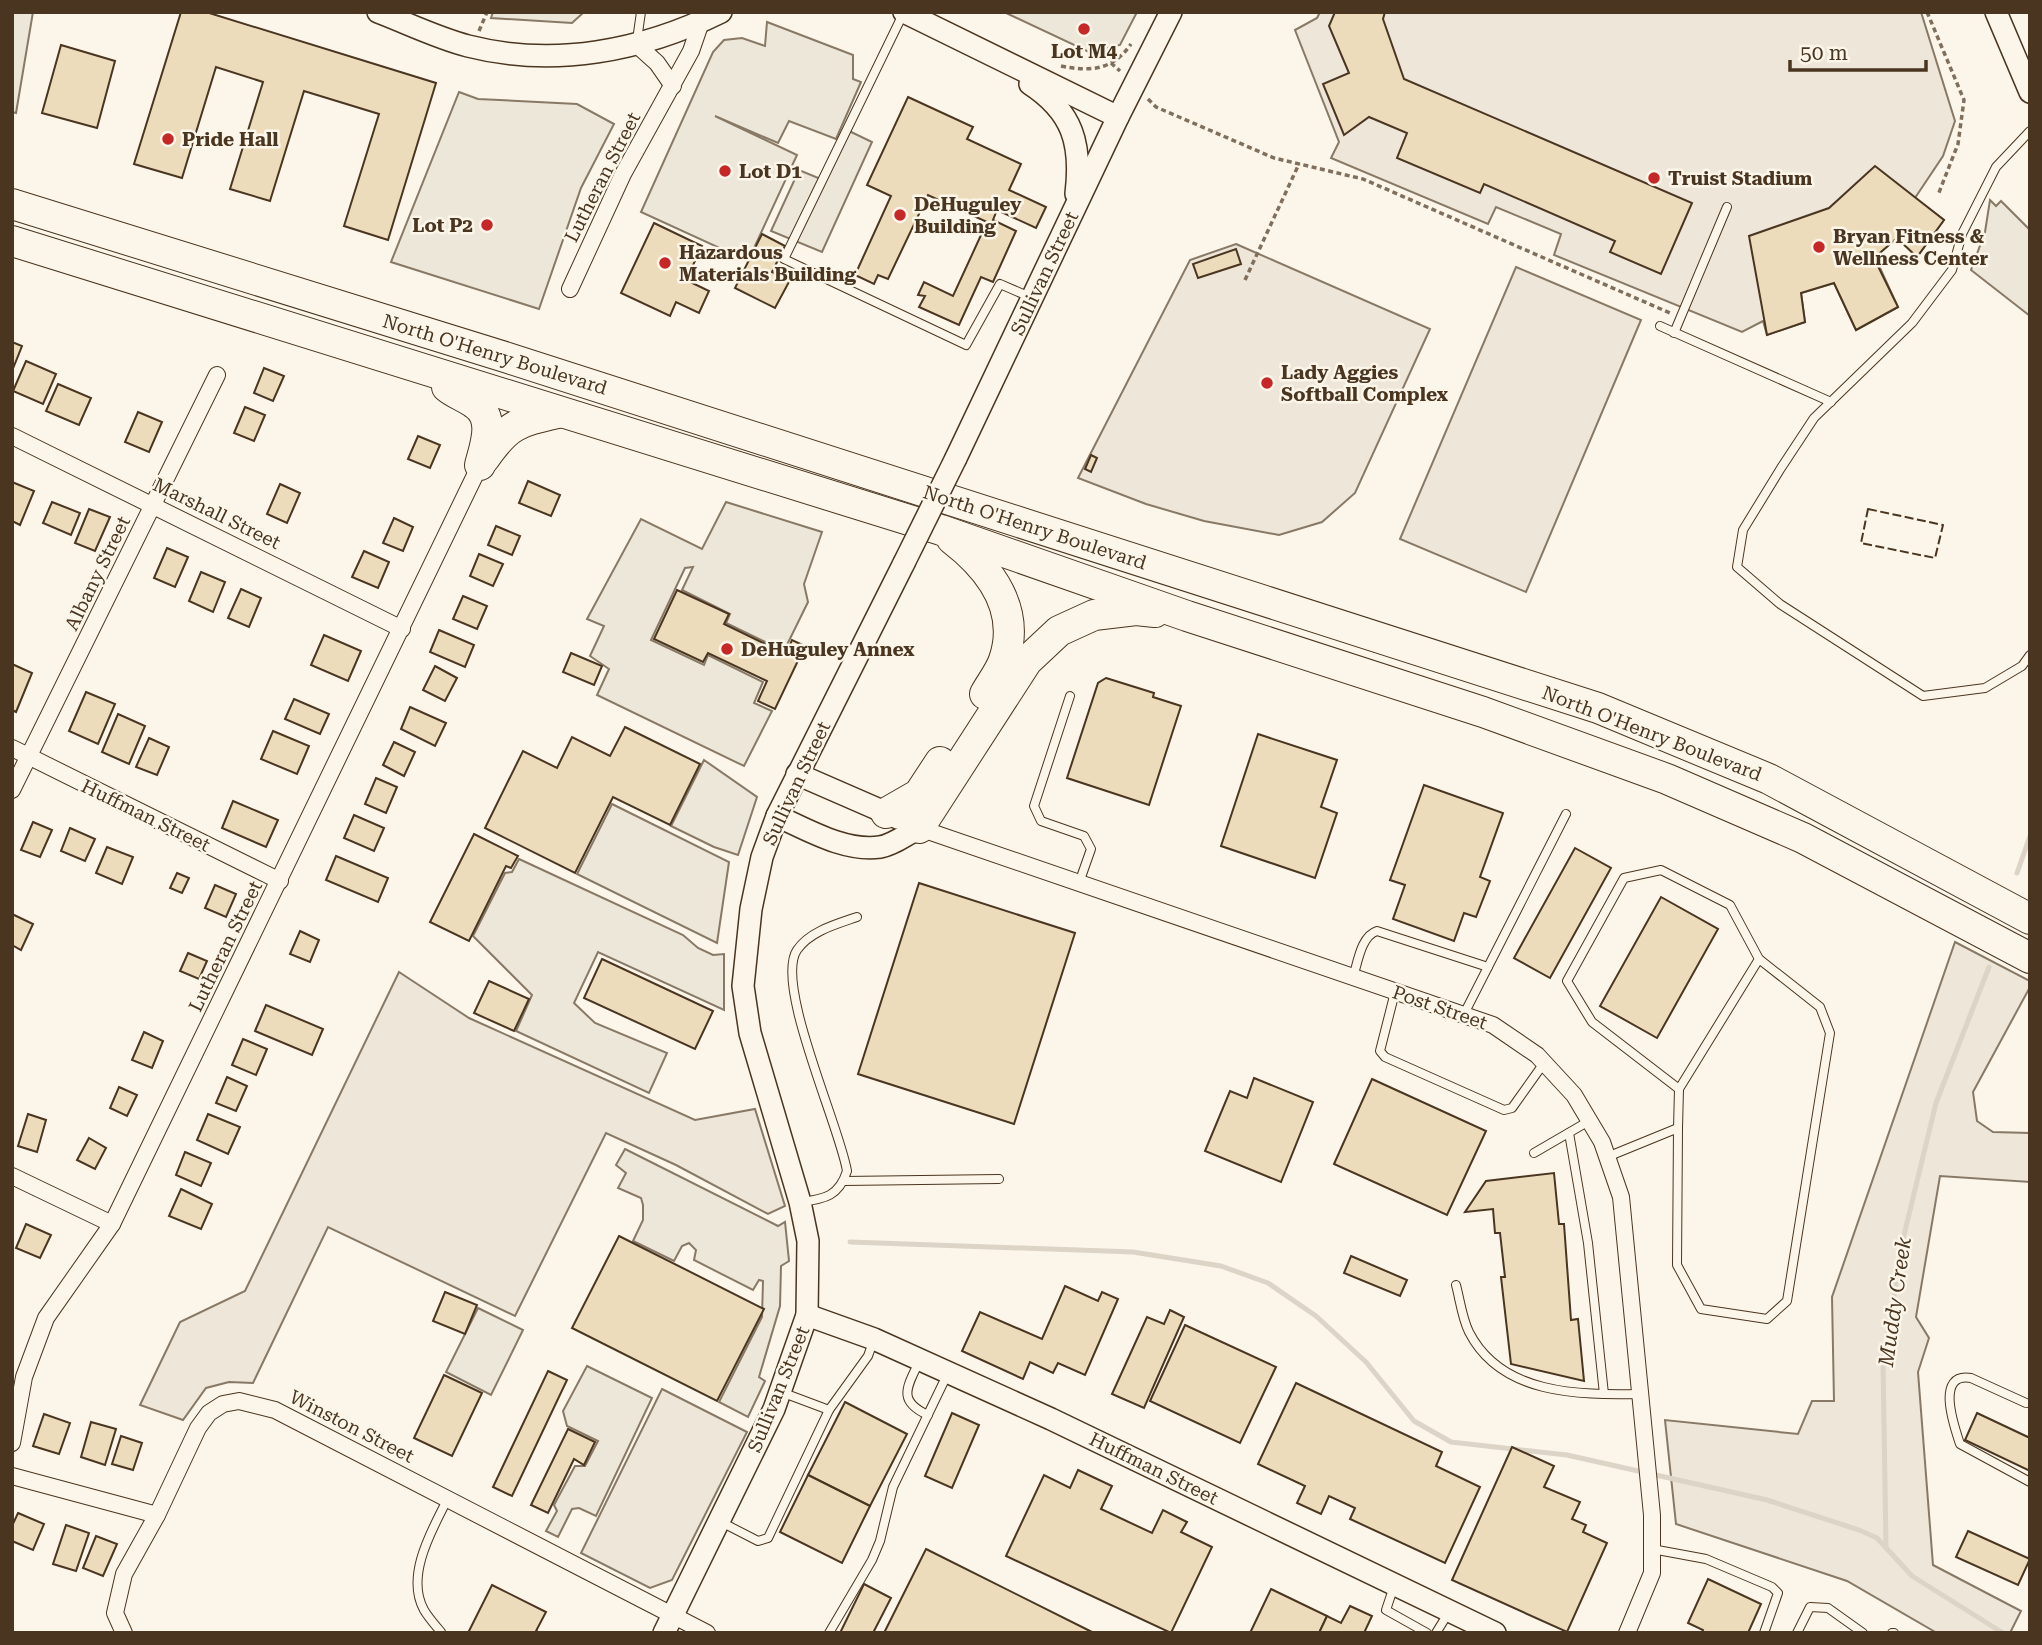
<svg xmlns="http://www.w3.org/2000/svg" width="2042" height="1645" font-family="'Roboto Serif',serif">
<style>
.green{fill:#ede6d9;stroke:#887966;stroke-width:2}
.parking{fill:#ede7d9;stroke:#887966;stroke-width:2}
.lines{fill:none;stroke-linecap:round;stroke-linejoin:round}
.stream{stroke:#dcd4c6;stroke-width:5}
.building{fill:#ecdcbc;stroke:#4a3520;stroke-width:2}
.service-casing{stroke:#4a3520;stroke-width:10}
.minor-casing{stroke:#4a3520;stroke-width:18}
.tertiary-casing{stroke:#4a3520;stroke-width:24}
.motorway-casing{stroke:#4a3520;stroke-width:32}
.path{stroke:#7f6f5c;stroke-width:3.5;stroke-dasharray:5 3.5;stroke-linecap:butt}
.service{stroke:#fbf6e9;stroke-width:8}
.minor{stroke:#fbf6e9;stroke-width:16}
.tertiary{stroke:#fbf6e9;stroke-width:21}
.motorway{stroke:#fbf6e9;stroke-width:30}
.tertiary-bridge-casing{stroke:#4a3520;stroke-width:24;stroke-linecap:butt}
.tertiary-bridge{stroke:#fbf6e9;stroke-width:21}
.fence{stroke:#4a3520;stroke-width:2;stroke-dasharray:9 3.5;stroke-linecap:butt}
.poi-dot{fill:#c62828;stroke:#fbf6e9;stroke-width:2.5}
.labels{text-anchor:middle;stroke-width:5;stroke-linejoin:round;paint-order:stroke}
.poi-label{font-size:19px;font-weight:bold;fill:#4a3520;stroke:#fbf6e9;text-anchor:start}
.street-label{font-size:19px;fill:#4a3520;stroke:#fbf6e9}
.water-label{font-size:21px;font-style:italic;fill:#4a3520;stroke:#fbf6e9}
</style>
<rect width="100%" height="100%" fill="#fbf6e9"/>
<!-- green -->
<g class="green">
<polygon points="1320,12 1921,12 1955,121 1943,156 1915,198 1944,220 1917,257 1897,238 1875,257 1898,307 1856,330 1834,283 1801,293 1805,322 1767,335 1763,321 1742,332 1554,255 1561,234 1496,207 1488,224 1331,158 1339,142 1295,30 1317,18"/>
<polygon points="1236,244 1430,329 1355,493 1322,522 1279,535 1204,521 1146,504 1078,478 1190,260"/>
<polygon points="1516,267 1641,320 1526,592 1400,539"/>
<polygon points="1955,942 2030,981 2030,987 1973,1092 1977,1121 1993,1132 2030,1133 2030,1182 1940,1176 1916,1317 1929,1338 1918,1372 1933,1565 2021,1611 2010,1633 1937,1633 1847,1581 1676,1524 1665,1420 1798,1434 1812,1401 1834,1401 1832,1297"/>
<polygon points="399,972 469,1018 695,1120 755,1109 785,1206 768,1214 676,1165 606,1133 515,1316 328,1227 253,1383 229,1382 206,1388 183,1420 140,1405 180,1322 245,1291"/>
<polygon points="662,1389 747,1432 672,1580 650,1588 581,1553"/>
</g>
<!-- parking -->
<g class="parking">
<polygon points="12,12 33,12 16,113 12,112"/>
<polygon points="493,12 584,12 572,23 491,18"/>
<polygon points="1004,12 1137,12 1120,45 1089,52"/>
<polygon points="767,22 853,55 853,79 861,82 836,139 789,121 778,143 715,116 797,155 748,261 641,212 713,52 724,40 742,38 765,46"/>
<polygon points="459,92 478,99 577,104 614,124 581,188 539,309 391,262"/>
<polygon points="847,130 872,142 822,252 771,231 799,170 823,180"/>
<polygon points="1990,200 1996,206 2001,201 2030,230 2030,316 1971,270 1985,232"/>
<polygon points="726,502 822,532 804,584 808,602 784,651 726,623 730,614 682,590 693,567 685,568 651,640 704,665 708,655 763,682 754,703 772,711 744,766 597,695 609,669 590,656 604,626 587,619 641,519 702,549"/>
<polygon points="704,760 757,797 738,855 714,847 671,826"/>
<polygon points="612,804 729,862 717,943 577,874"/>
<polygon points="519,859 683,935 698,948 713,955 724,954 724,1010 598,952 574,1003 595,1023 667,1053 649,1093 516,1031 532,995 473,936 505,873 512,872"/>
<polygon points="625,1149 778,1226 785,1222 789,1261 781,1266 780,1306 759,1377 765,1381 748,1417 719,1402 762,1317 763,1281 759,1280 753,1290 694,1260 696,1250 689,1243 682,1246 674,1261 633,1241 643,1220 643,1205 641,1198 618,1188 626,1173 616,1165"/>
<polygon points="478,1308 523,1330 491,1395 446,1372"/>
<polygon points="587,1366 652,1398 596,1516 579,1508 572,1509 558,1537 546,1531 557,1511 554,1505 575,1466 585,1466 598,1441 567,1426 563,1411"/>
</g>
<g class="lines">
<!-- stream -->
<g class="stream">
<polyline points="2017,873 2030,836"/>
<polyline points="850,1242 1133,1252 1221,1266 1268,1283 1316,1316 1366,1362 1414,1421 1451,1442 1567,1455 1767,1500 1859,1530 1877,1538 1912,1576 2003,1633"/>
<polyline points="1886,1547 1883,1362 1904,1235 1936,1103 1989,967"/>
</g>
</g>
<!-- building -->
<g class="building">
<polygon points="181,12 206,12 436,83 388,240 344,226 379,114 304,91 270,201 230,189 263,82 216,67 182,178 134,164"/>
<polygon points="1335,12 1385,12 1383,19 1404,79 1692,203 1661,274 1610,252 1615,241 1484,184 1480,193 1397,158 1407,133 1369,117 1344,135 1323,84 1349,73 1329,26"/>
<polygon points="61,45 115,61 97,128 42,113"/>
<polygon points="908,97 973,127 967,139 1021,164 1009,190 1046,207 1036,228 997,210 993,220 1016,231 993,282 981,277 959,325 919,307 925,296 918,295 924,282 953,296 987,222 928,195 888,279 878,275 874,284 855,275 891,196 867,185"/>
<polygon points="1875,166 1944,220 1917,257 1897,238 1874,258 1898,307 1856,330 1834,283 1801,293 1805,322 1767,335 1749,236 1829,208"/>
<polygon points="654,223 702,246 686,280 709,291 699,313 676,302 670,316 621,293"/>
<polygon points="762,234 785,246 772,272 790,280 775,308 735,288"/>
<polygon points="1236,249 1241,264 1198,278 1193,264"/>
<polygon points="12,342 22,346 12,371"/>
<polygon points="26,361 56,374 43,404 13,391"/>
<polygon points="264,368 284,376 273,401 254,393"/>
<polygon points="58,384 91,398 79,425 46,411"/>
<polygon points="245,407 265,415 254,441 234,433"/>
<polygon points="138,412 162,422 149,452 125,442"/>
<polygon points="418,436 440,445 430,468 408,459"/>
<polygon points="1091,455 1097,458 1091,472 1085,469"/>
<polygon points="528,481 560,495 551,516 519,503"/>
<polygon points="12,482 34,491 20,525 12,521"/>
<polygon points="280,484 300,493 287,523 267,514"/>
<polygon points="52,502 80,513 71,535 43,523"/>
<polygon points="89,509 110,517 95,551 75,543"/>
<polygon points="394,518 413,527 403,551 383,543"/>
<polygon points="496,526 520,536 512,555 488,545"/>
<polygon points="167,548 188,557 175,587 154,578"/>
<polygon points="364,551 389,562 378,588 352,577"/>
<polygon points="479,554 503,564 493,586 470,576"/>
<polygon points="201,572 225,582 213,612 189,601"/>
<polygon points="241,589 261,598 249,627 228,618"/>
<polygon points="677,590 729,614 724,624 786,654 792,640 805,646 775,709 758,701 767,681 708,653 703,662 654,639"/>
<polygon points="463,596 487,606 477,629 453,619"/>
<polygon points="439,630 474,645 465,667 430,652"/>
<polygon points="324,635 361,651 348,681 311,665"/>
<polygon points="571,653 602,666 594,685 563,672"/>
<polygon points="12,664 32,673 16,712 12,710"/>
<polygon points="435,666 457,678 445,701 423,690"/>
<polygon points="1106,678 1154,693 1153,697 1181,706 1149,805 1067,778 1098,683"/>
<polygon points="86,692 115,704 98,744 69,731"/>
<polygon points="294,699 329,714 320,734 285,719"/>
<polygon points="410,707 446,723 435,746 401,729"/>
<polygon points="118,714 145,726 129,764 102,752"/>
<polygon points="625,727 700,764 670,825 613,797 575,873 485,828 523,751 557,768 572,737 610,756"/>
<polygon points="273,731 309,746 297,774 261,759"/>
<polygon points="1258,734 1337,760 1321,807 1337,813 1315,878 1221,846"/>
<polygon points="149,738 169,747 157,775 136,767"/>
<polygon points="394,742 415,752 404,776 383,765"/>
<polygon points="376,778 397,787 386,813 365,804"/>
<polygon points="1424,785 1503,813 1480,877 1490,881 1476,917 1464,913 1454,941 1393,919 1405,885 1390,880"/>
<polygon points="233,801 278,820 266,847 222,828"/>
<polygon points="354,815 384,828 374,851 344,838"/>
<polygon points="33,822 52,830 40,857 21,850"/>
<polygon points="70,828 95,839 85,861 61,851"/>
<polygon points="474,834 518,856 511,868 506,866 469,941 430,922"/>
<polygon points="107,847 133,857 122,884 96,873"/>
<polygon points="1575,848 1611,868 1550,978 1514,958"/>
<polygon points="336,856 388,878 378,902 326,880"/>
<polygon points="177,873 189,878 182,893 170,888"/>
<polygon points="919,883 1075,933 1014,1124 858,1074"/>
<polygon points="215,885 236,894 226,917 205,908"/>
<polygon points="1661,897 1718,929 1657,1038 1600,1006"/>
<polygon points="12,914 33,924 21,950 12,945"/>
<polygon points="300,931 319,940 310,962 290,954"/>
<polygon points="188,953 207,961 199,979 180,971"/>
<polygon points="602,959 713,1011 695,1049 584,998"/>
<polygon points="489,981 529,999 514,1031 474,1013"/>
<polygon points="266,1005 323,1029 312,1055 255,1031"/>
<polygon points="144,1032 163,1041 152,1068 132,1060"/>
<polygon points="243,1039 267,1049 256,1075 232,1065"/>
<polygon points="227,1077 247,1086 236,1111 216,1103"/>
<polygon points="1254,1078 1313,1102 1281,1182 1205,1151 1230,1091 1247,1098"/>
<polygon points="1372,1079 1486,1131 1447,1215 1334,1164"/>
<polygon points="119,1087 137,1095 127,1116 110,1108"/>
<polygon points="28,1114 46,1120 37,1152 18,1146"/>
<polygon points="208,1114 240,1127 228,1154 197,1140"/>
<polygon points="89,1138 106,1148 95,1169 77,1160"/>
<polygon points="185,1152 211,1163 201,1186 176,1175"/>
<polygon points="1554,1173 1559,1224 1564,1224 1571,1320 1578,1319 1584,1381 1511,1364 1501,1277 1505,1277 1500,1233 1495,1233 1493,1209 1465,1212 1486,1181"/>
<polygon points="181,1189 212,1204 201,1229 169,1216"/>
<polygon points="26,1224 51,1235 40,1258 16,1248"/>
<polygon points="619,1236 764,1309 717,1401 572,1328"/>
<polygon points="1351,1256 1407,1280 1400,1296 1344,1273"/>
<polygon points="1065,1286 1098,1301 1102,1292 1118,1299 1085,1375 1058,1363 1053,1373 1030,1362 1023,1379 962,1351 980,1312 1042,1339"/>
<polygon points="445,1292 477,1305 465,1334 433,1321"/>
<polygon points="1170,1310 1184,1317 1144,1408 1112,1394 1147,1317 1164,1324"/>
<polygon points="1185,1325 1276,1367 1240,1443 1150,1401"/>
<polygon points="548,1371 567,1380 512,1496 493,1487"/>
<polygon points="444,1375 482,1393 452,1456 414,1438"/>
<polygon points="1296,1383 1442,1452 1436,1466 1480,1487 1445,1563 1350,1519 1355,1508 1329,1496 1321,1514 1297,1503 1305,1486 1258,1464"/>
<polygon points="845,1402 907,1434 870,1506 808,1475"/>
<polygon points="952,1413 979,1425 952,1488 925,1476"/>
<polygon points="1977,1413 2030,1438 2030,1471 1965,1440"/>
<polygon points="44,1414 70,1423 59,1454 33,1446"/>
<polygon points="91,1422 116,1429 105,1465 81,1457"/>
<polygon points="568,1429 595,1442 584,1465 574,1459 548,1513 531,1505"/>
<polygon points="121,1436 142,1443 133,1470 112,1464"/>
<polygon points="1512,1447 1554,1466 1544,1487 1580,1502 1572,1519 1586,1525 1583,1532 1607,1543 1567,1632 1452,1580"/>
<polygon points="1078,1470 1112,1486 1101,1509 1152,1533 1163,1510 1187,1522 1181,1532 1212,1547 1171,1633 1006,1556 1044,1475 1070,1488"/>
<polygon points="808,1475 870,1506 842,1563 780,1532"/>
<polygon points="18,1513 44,1524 33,1550 12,1541 12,1526"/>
<polygon points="66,1525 89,1533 76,1571 53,1564"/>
<polygon points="1968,1531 2030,1559 2018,1585 1956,1557"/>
<polygon points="96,1536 117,1544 103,1576 83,1568"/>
<polygon points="926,1549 1094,1633 884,1633"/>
<polygon points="1708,1579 1761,1604 1748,1633 1702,1633 1703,1630 1688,1623"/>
<polygon points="864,1584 891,1598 873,1633 840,1633"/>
<polygon points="492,1585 546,1612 536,1631 540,1633 468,1633"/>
<polygon points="1271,1589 1327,1616 1319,1633 1250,1633"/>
<polygon points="1350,1606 1372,1616 1364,1633 1319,1633 1327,1616 1341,1623"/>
</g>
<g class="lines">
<!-- service casing -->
<g class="service-casing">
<g id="service">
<polyline points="904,12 784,259 966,345 1000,284 1030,297"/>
<polyline points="637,40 641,12"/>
<polyline points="2030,131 1996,167 1962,234 1952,270 1912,323 1814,418 1781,468 1743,530 1737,567 1780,604 1923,696 1985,688 2022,666 2030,655"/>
<polyline points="1660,326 1831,402"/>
<polyline points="1674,333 1727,207"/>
<polyline points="1070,696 1034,806 1041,821 1084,836 1091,849 1079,883"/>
<path d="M1353 977C1358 962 1361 936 1377 931L1488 967"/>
<polyline points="1395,992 1380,1051 1385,1057 1504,1110 1512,1108 1544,1063"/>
<polyline points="1464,1014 1566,814"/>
<polyline points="1679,1089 1759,959"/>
<polyline points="1569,1133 1588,1243 1604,1394"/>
<polyline points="1534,1153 1589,1121"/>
<polyline points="1607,1157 1678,1128 1677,1265 1701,1309 1767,1319 1787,1301 1830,1033 1820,1007 1759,959 1730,905 1661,870 1624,878 1567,981 1592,1022 1679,1089 1678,1128"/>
<polyline points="844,1181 999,1179"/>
<path d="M801 1202C825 1199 839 1196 847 1171 840 1127 774 984 797 950 810 931 837 924 857 917"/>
<path d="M1456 1285C1460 1300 1462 1318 1469 1332 1501 1395 1579 1395 1639 1394"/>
<path d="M919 1362C907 1387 897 1401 928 1415"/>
<polyline points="781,1392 829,1410 868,1356 873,1342"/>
<path d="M2026 1403 1971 1378C1935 1372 1954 1426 1960 1444L2030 1482"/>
<polyline points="721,1522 758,1541 768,1538 829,1410"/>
<polyline points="1652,1549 1706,1559 1772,1587 1778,1593 1764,1633"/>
<polyline points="1394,1586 1386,1610 1427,1633"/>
<path d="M441 1632C435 1625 428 1617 424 1610 405 1576 432 1530 447 1500"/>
<polyline points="829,1633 872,1560 880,1541 893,1487 947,1375"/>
<polyline points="1436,1633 1449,1612"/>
<polyline points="1797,1633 1810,1607 1828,1608 1863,1633"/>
<polyline points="1892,1633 1894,1633"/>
</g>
</g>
<!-- minor casing -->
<g class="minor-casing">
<g id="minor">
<polyline points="637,45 657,63 673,86"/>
<polyline points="570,289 623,174 691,51 701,22"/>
<polyline points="12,436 402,629"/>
<polyline points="12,748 280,881"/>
<polyline points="12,790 217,375"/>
<polyline points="919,828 1493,1025 1537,1055 1574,1095 1602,1142 1621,1197 1652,1515 1652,1573 1627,1633"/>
<polyline points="12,1176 112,1224"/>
<polyline points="12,1443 24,1377 46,1318 112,1224 480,465"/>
<polyline points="12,1476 157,1515"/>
<polyline points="124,1633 115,1613 124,1574 157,1515 198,1428 209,1413 223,1404 239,1401 275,1410 707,1633"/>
</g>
</g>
<!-- tertiary casing -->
<g class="tertiary-casing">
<g id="tertiary">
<path d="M378 12C407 23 437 38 468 46 554 68 642 51 721 12"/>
<polyline points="904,12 1118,117"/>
<polyline points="1996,12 2030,92"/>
<path d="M1030 84C1073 112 1082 144 1076 194"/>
<polyline points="956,458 1118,117 1171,12"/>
<polyline points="797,774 898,818"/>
<path d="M777 816C808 830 845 852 880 847 893 845 907 834 919 828"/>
<polyline points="807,1315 874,1339 1051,1419 1495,1633"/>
<polyline points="664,1633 774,1409 807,1315 808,1241 800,1202 750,1033 743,986 751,909 762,857 777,816 904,563"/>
</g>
</g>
<!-- motorway casing -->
<g class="motorway-casing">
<g id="motorway">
<polyline points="12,204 508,358 1598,708 1769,779 2030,919"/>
<polyline points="12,241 941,530 1187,616 1483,712 1667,779 1803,838 2030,958"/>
<path d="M447 387C455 394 466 397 475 404 496 418 485 446 480 465"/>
<path d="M484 459C508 424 518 422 558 413"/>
<path d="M952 539C991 569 1021 610 1004 660 1000 672 991 683 985 694"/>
<polyline points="886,813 919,794 940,762"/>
<polyline points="919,828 1027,661 1059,631 1094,615 1136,610 1155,612"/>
</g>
</g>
<!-- path -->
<g class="path">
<polyline points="1927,12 1964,100 1958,144 1938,195"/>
<polyline points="479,31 487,12"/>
<polyline points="1111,63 1120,71"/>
<path d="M1061 66C1091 72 1113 70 1131 44"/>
<polyline points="1148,99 1156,107 1274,158 1363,179 1670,313"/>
<polyline points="1245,280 1299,164"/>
</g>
<!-- service -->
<use href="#service" class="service"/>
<!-- minor -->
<use href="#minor" class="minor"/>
<!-- tertiary -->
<use href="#tertiary" class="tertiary"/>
<!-- motorway -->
<use href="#motorway" class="motorway"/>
<!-- tertiary-bridge casing -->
<g class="tertiary-bridge-casing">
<polyline id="tertiary-bridge" points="904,563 956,458"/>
</g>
<!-- tertiary-bridge -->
<use href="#tertiary-bridge" class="tertiary-bridge"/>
<!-- fence -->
<polygon class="fence" points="1868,509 1943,525 1935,558 1861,543"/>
</g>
<!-- markers -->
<g class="poi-dot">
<circle cx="1084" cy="29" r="7"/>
<circle cx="168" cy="139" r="7"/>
<circle cx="725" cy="171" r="7"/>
<circle cx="1654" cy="178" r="7"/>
<circle cx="900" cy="215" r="7"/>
<circle cx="487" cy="225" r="7"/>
<circle cx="1819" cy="247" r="7"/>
<circle cx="665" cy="263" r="7"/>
<circle cx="1267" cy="383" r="7"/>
<circle cx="727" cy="649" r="7"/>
</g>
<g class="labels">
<!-- poi labels -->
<g class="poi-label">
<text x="1084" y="58" text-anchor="middle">Lot M4</text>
<text x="182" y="146">Pride Hall</text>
<text x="739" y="178">Lot D1</text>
<text x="1668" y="185">Truist Stadium</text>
<text x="914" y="211">DeHuguley<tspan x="914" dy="22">Building</tspan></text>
<text x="473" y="232" text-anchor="end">Lot P2</text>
<text x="1833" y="243">Bryan Fitness &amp;<tspan x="1833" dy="22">Wellness Center</tspan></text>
<text x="679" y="259">Hazardous<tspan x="679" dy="22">Materials Building</tspan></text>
<text x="1281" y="379">Lady Aggies<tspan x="1281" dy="22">Softball Complex</tspan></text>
<text x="741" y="656">DeHuguley Annex</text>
</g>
<!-- street labels -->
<g class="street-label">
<text transform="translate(602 177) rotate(-63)" y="7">Lutheran Street</text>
<text transform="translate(1044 273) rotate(-65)" y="7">Sullivan Street</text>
<text transform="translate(495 354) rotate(17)" y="7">North O'Henry Boulevard</text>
<text transform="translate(217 513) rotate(26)" y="7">Marshall Street</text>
<text transform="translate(1035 527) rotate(18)" y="7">North O'Henry Boulevard</text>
<text transform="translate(97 573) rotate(-64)" y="7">Albany Street</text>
<text transform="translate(1652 733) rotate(21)" y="7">North O'Henry Boulevard</text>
<text transform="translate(796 783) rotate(-65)" y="7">Sullivan Street</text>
<text transform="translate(146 815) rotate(26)" y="7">Huffman Street</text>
<text transform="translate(225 946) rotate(-64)" y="7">Lutheran Street</text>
<text transform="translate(1440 1007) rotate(19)" y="7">Post Street</text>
<text transform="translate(778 1389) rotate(-68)" y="7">Sullivan Street</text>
<text transform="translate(352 1426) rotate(27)" y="7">Winston Street</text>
<text transform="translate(1154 1468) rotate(26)" y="7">Huffman Street</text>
</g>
<!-- water labels -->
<g class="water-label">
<text transform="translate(1895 1302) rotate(-82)" y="7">Muddy Creek</text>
</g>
</g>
<!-- border -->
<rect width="2042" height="1645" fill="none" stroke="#4a3520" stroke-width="28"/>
<!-- scale -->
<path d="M1790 60v10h136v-10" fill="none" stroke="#4a3520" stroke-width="3.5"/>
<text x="1800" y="60" font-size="21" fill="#4a3520" stroke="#fbf6e9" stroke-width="5" paint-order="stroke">50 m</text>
</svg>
